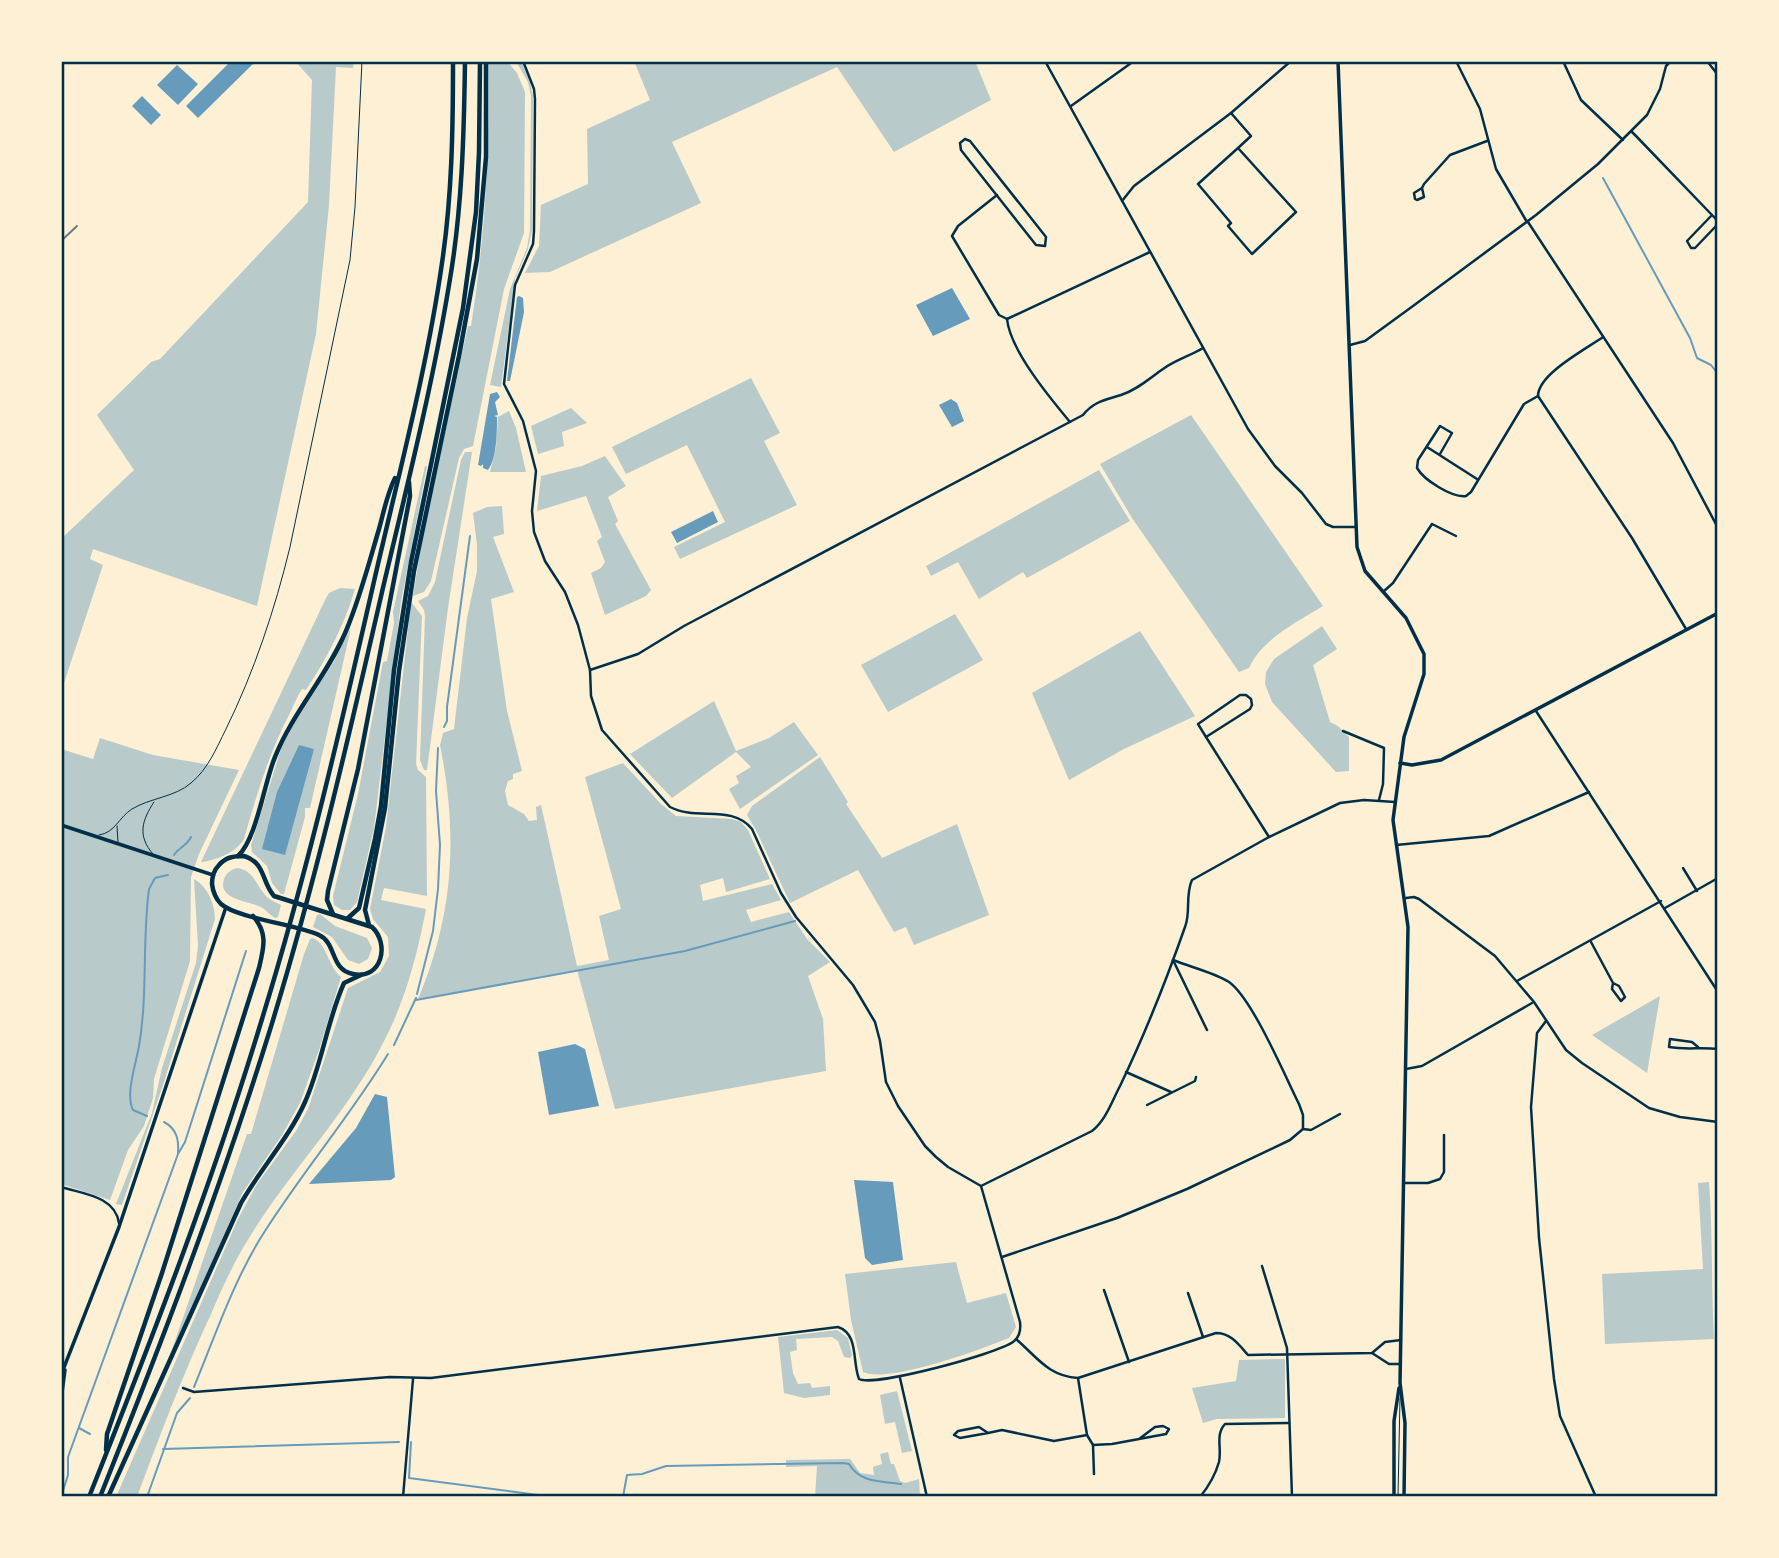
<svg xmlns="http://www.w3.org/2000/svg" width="1779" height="1558" font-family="Quicksand,sans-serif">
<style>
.green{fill:#b9caca}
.water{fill:#669bbc}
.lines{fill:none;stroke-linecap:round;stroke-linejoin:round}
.stream{stroke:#669bbc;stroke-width:2}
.service{stroke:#003049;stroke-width:1}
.minor{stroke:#003049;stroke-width:2.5}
.tertiary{stroke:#003049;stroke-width:3.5}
.secondary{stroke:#003049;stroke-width:3.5}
.trunk{stroke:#003049;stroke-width:4.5}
.motorway{stroke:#003049;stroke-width:4.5}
.rail{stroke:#657d81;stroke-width:2}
.neatline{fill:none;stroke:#003049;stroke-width:2.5}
</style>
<rect width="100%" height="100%" fill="#fdf0d5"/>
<!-- green -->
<g class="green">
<polygon points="295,61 354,61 353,68 336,67 329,205 316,334 257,606 93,549 90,559 103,565 61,692 61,539 134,470 97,415 151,362 160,359 308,202 312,80"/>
<path d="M488 61H507L517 73 525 92 524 233 504 289 473 446 464 449 459 458 431 581 424 592 413 596 423 534 468 326H471C485 239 490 150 488 61Z"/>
<polygon points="521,61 530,82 533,96 532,230 528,249 515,279 501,387 490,385 510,289 527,248 530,230 531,96 528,82 517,63"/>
<polygon points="634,61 975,61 991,100 894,152 837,67 672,142 701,203 550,272 525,273 539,246 541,205 588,184 587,129 650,100"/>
<polygon points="751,378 780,433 764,441 797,505 680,559 674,547 725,522 687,445 626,474 612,447"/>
<polygon points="571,408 587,423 562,432 564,446 538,454 531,426"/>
<polygon points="509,411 516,428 526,472 490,472 496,448 498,417"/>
<path d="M1191 415 1323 606C1297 622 1262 639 1249 668L1239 672 1132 518 1100 464Z"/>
<polygon points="465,452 472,452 448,608 427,770 424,770 420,760 425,616 424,610 418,601 428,596 435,582 461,460"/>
<polygon points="605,456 626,486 608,497 618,521 615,524 651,590 646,596 605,615 591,573 601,568 605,562 597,541 602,537 586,496 537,511 541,476 582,466"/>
<polygon points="425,466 427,466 401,602 374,828 357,902 350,910 342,910 334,905 333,896 358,794 383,662 387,661 394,623 393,612"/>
<polygon points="1099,470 1130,521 1027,578 1023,572 979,599 958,562 931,576 926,566"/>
<path d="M502 506 504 534 493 537 514 592 491 599 507 711 522 771 513 774V779L508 781 505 791 508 805 524 814 529 821 537 820 536 807 541 805 577 966 609 960 599 916 621 909 585 777 623 763 661 804 676 816 732 819 741 822 748 830 770 879 726 892 723 878 700 885 703 901 772 884 781 900 746 910 751 922 789 912 807 939 830 962 808 976 823 1019 826 1071 615 1109 577 970 418 999C454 914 458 835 440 745L443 733 454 729 467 618 477 571V545L473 513 487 507Z"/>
<path d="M340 588 355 589C344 626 327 658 306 690L302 689C296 698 293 708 288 717 268 756 256 797 244 839 237 852 215 861 201 862L326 598 329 593Z"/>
<path d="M411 602 422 616 416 764 418 770 426 777 427 896 384 888 381 900 426 909C417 956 405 1002 382 1045 346 1115 290 1171 249 1238 234 1262 222 1288 211 1314 183 1374 160 1435 137 1497H116L238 1219 257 1184 296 1131 308 1109 348 988 380 972 389 956 388 937 373 919 370 909 386 827Z"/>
<polygon points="955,614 983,660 888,712 861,665"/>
<polygon points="1322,626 1337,649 1313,665 1330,722 1338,726 1349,737 1349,771 1336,772 1272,702 1265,684 1266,672 1274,659"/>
<polygon points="351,628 310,808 305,808 305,817 284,894 281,894 272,883 267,866 252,852 251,845 281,749 293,725 333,663"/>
<polygon points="1140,631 1195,716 1124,749 1069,780 1032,693"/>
<polygon points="714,701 736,751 769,738 794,722 818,755 740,809 729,789 739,783 736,776 751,767 736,752 672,798 630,754"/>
<polygon points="100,738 153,755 239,770 199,854 191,877 190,961 154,1079 153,1098 144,1126 128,1150 110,1200 61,1184 61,749 93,759"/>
<polygon points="820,757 848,802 846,804 882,858 957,824 989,915 914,945 906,927 894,932 858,870 790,903 756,830 747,815 752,806"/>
<path d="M237 868C254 870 256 886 267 897 271 901 278 903 281 905L278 917 275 918C270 915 266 910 261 907 249 901 217 900 224 879 227 872 231 870 237 868Z"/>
<path d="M194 879C207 886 215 904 215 919L163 1085 122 1205 116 1204 152 1113 162 1068 196 963 198 946Z"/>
<polygon points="320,914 335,926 367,938 372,948 368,959 359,964 348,960 332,937 313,927 317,915"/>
<path d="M313 938C328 945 327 965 341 977L319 1050 300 1103 282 1135 243 1192 169 1358 247 1134H251L304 954 310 939Z"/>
<polygon points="1660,996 1647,1073 1592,1035"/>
<path d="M1709 1182C1713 1235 1711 1286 1714 1339L1605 1344 1602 1274 1703 1269 1698 1183Z"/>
<path d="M956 1262 967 1303 1006 1293 1016 1327 1009 1338C982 1349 888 1384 863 1372L851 1320 845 1274Z"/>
<polygon points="837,1330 848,1338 852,1355 850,1358 844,1357 838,1341 832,1337 796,1339 797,1350 790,1352 793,1373 798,1384 810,1383 812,1388 830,1386 830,1395 804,1398 784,1393 778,1337"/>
<polygon points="1285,1359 1285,1418 1217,1419 1203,1423 1192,1388 1236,1381 1239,1360"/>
<polygon points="897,1391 912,1451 902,1453 895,1422 885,1424 880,1395"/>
<polygon points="888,1452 891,1464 894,1464 900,1481 905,1483 919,1479 920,1497 815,1497 817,1466 786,1467 786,1460 850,1459 860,1473 874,1475 873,1467 882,1464 880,1454"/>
</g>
<!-- water -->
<g class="water">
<polygon points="231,61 256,61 198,118 186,106"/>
<polygon points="177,65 198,84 178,105 157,85"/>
<polygon points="142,96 161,115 151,125 132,106"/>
<polygon points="952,288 970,319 933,336 916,305"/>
<polygon points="519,296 523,298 524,312 510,381 507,381 517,297"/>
<path d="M497 392 500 397 495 402 498 415 494 416 497 417C497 432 497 458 488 470L483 468V464L481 466 478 465 490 394Z"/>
<polygon points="951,399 957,403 964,421 952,427 939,405"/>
<polygon points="713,511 718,522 677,543 671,532"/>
<polygon points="299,745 314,749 285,855 262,849 277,792"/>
<polygon points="575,1044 585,1049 599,1106 549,1115 538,1052"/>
<polygon points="375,1094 387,1097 395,1177 391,1180 309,1184 356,1128"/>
<polygon points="854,1180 893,1182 903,1260 872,1265 865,1258"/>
</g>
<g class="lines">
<!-- stream -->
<g class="stream">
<polyline points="1603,178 1690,338 1697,358 1711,365 1718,374"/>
<polyline points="444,727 447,721 447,707 470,536"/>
<path d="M174 855C179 847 187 846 191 837"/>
<polyline points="417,994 433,931 438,889 440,845 436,791 438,748"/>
<polyline points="416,1000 685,951 795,921"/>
<polyline points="394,1045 416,998"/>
<path d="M147 1116 133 1110C125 1094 136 1064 139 1046 148 994 142 941 149 889L155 878 168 875"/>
<path d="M164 1122C177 1129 179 1140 178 1153"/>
<path d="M194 1387C215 1336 235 1277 265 1231 304 1170 350 1116 388 1054"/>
<polyline points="79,1428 90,1434"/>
<polyline points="411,1442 409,1478 553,1497"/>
<polyline points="163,1449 399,1442"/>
<polyline points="61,1497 68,1475 68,1457 178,1154 185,1142 246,951"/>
<polyline points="147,1497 177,1413 190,1398"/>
<path d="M623 1497 627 1475 642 1474 666 1466 843 1463 849 1464C860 1483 881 1481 901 1484"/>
</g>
<!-- service -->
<g class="service">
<polyline points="117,826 118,842"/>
<path d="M99 835C115 833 119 817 132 809 150 798 175 797 191 783 208 769 216 749 226 729 254 672 275 609 290 547L350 260 355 207 362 61"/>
<path d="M153 854C137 836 142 820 154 802"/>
<polyline points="1398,1497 1400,1398"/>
</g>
<!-- minor -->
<g class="minor">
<polyline points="1045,61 1248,429 1275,466 1302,493 1326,524 1333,527 1356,527"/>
<polyline points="1456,61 1480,109 1496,169 1527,222"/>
<polyline points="1563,61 1581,100 1623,140"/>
<polyline points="1707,61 1718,75"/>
<polyline points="1071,106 1134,61"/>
<polyline points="1231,113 1251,136 1238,148 1296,212 1252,254 1228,226 1231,223 1198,184 1238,148"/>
<polyline points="1632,132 1636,136 1712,215 1717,220 1717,225 1695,248 1691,248 1687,241 1712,215"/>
<polygon points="965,139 970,141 1046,237 1045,246 1036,245 961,150 960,143"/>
<polyline points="1422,188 1414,193 1415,199 1417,200 1424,197 1422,188 1424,184 1450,155 1487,141"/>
<polyline points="997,195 958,226 952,236 999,315 1007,319"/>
<polyline points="1122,201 1134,186 1231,113 1291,61"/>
<polyline points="1528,222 1673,443 1718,528"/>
<polyline points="1007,319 1150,252"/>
<path d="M1007 319C1010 350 1050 398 1070 422"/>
<polyline points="1350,345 1365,341 1413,306 1536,215 1598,164 1647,115 1660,89 1666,66 1671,61"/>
<polyline points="1538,396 1632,538 1686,629"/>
<path d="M1538 396C1538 374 1586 349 1603 337"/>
<polyline points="1427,447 1477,479"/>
<path d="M1440 454 1452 433 1440 426 1418 460 1417 468C1424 480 1452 498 1466 496L1471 492 1524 404 1538 396"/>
<polyline points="1383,592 1393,583 1432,524 1456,536"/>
<path d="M590 670 638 654 684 626 1083 415C1094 401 1106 400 1121 395 1137 390 1150 378 1163 369 1175 360 1190 356 1203 348"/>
<polyline points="1536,711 1718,992"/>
<polyline points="1343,731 1384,748 1383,784 1379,800"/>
<polyline points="1206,737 1250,709 1252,705 1251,699 1246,695 1240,695 1198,724 1206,737 1269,837"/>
<polyline points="1396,845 1489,836 1589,792"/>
<polyline points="1683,868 1697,891"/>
<polyline points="1406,898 1414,897 1419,899 1495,956 1534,1002 1566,1050 1582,1063 1649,1108 1680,1117 1718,1122"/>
<polyline points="1665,908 1718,878"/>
<polyline points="1591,942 1613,983 1612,989 1621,1001 1625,997 1619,986 1613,983"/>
<polyline points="1173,960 1207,1030"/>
<polyline points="1517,981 1661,901"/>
<polyline points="1546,1021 1537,1033 1531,1107 1539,1238 1554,1379 1560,1416 1596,1497"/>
<path d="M1698 1047 1692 1042 1670 1039 1669 1047C1686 1050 1700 1047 1718 1049"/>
<polyline points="1406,1069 1422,1066 1532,1003"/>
<polyline points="1126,1072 1171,1092"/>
<polyline points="1147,1105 1195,1081 1196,1077"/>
<polyline points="1303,1129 1311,1130 1340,1114"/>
<polyline points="1404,1183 1428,1183 1440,1179 1444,1172 1444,1135"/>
<path d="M981 1186 1092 1131C1106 1120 1112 1101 1120 1086 1145 1034 1166 981 1185 927 1191 912 1185 895 1192 880L1269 837 1340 803 1364 800 1395 802"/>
<path d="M61 1187C83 1194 115 1196 119 1223"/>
<path d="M1002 1257 1117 1218 1187 1189 1290 1140 1303 1129V1115L1299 1104C1285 1076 1252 998 1229 982 1213 972 1190 967 1173 960"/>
<polyline points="1262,1266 1287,1348 1292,1497"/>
<polyline points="1104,1290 1129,1362"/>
<polyline points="1188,1293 1203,1337"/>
<path d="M1016 1339C1037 1357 1048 1376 1078 1378L1216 1333C1231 1333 1239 1345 1248 1355L1372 1353 1385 1342 1401 1340"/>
<polyline points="1372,1353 1389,1364 1400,1364"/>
<polyline points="900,1378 927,1497"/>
<polyline points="1078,1378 1087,1435 1093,1445 1094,1474"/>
<path d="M183 1388 194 1392 390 1377 431 1378 838 1327C859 1334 852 1362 859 1379 875 1387 996 1354 1013 1342 1020 1337 1021 1330 1020 1322L981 1186 948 1167 936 1157 925 1146 898 1106 886 1082 880 1041 875 1022 853 985 796 917 781 893 752 829C732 804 697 821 670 807L602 730 591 696 590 670 578 625 565 592 545 561 534 532 532 511 536 471 523 421 504 384 515 285 533 244 534 231 535 99 534 89 523 61"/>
<polyline points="988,1433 960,1438 954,1435 958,1431 979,1427 988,1433 1002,1430 1054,1441 1087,1435"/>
<polyline points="1093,1445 1112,1444 1166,1434 1169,1429 1163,1426 1155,1427 1139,1439"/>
<polyline points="403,1497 413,1379"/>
<path d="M1200 1497C1209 1486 1215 1476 1219 1462 1222 1448 1215 1435 1225 1424L1289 1423"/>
</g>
<!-- tertiary -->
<g class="tertiary">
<polyline points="1400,763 1412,765 1441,760 1718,613"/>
<polyline points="61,825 213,875"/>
</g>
<!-- secondary -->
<g class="secondary">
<polyline points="1338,61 1357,547 1365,571 1406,618 1424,654 1424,674 1404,737 1393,820 1408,927 1400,1383 1405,1423 1404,1497"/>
<polyline points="61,1375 119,1227 226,907"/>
<polyline points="61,1400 65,1370"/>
<polyline points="1394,1497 1394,1421 1399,1388"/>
</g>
<!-- trunk -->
<g class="trunk">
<path d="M244 856C266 863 261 881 274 896L372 927C390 944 382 980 353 974 330 970 337 943 319 935 296 924 239 919 221 904 216 899 213 892 212 884 212 877 214 870 219 865 226 857 234 856 244 856Z"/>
<polyline points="348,918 359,908 375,839 381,806 394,670 411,562 463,308 476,212 479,152 480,61"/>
<polyline points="369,925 365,910 385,808 399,671 414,571 459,356 477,259 486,157 486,61"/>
</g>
<!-- motorway -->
<g class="motorway">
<path d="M238 856C257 838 264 783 275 757 293 712 327 676 346 631 360 598 369 563 379 529 384 511 387 494 395 478"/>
<polyline points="333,914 327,900 328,891 358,769 410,496 409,482"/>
<path d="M106 1450 107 1434 162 1273 259 968C264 947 268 933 253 916"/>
<path d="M89 1497C152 1339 213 1181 262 1019 307 873 341 726 375 577 399 473 427 368 442 263 452 196 453 129 453 61"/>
<path d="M100 1497C161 1344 220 1190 269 1033 314 888 348 740 382 592 406 490 432 388 449 285 462 211 464 136 465 61"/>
<path d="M108 1497 241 1203C261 1168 289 1138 305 1102 322 1064 327 1021 344 983L361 975"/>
</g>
<!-- rail -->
<polyline class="rail" points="61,241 77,226"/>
</g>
<!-- border -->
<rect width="1779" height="1558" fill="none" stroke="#fdf0d5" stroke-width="126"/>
<rect x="63" y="63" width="1653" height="1432" class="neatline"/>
</svg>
